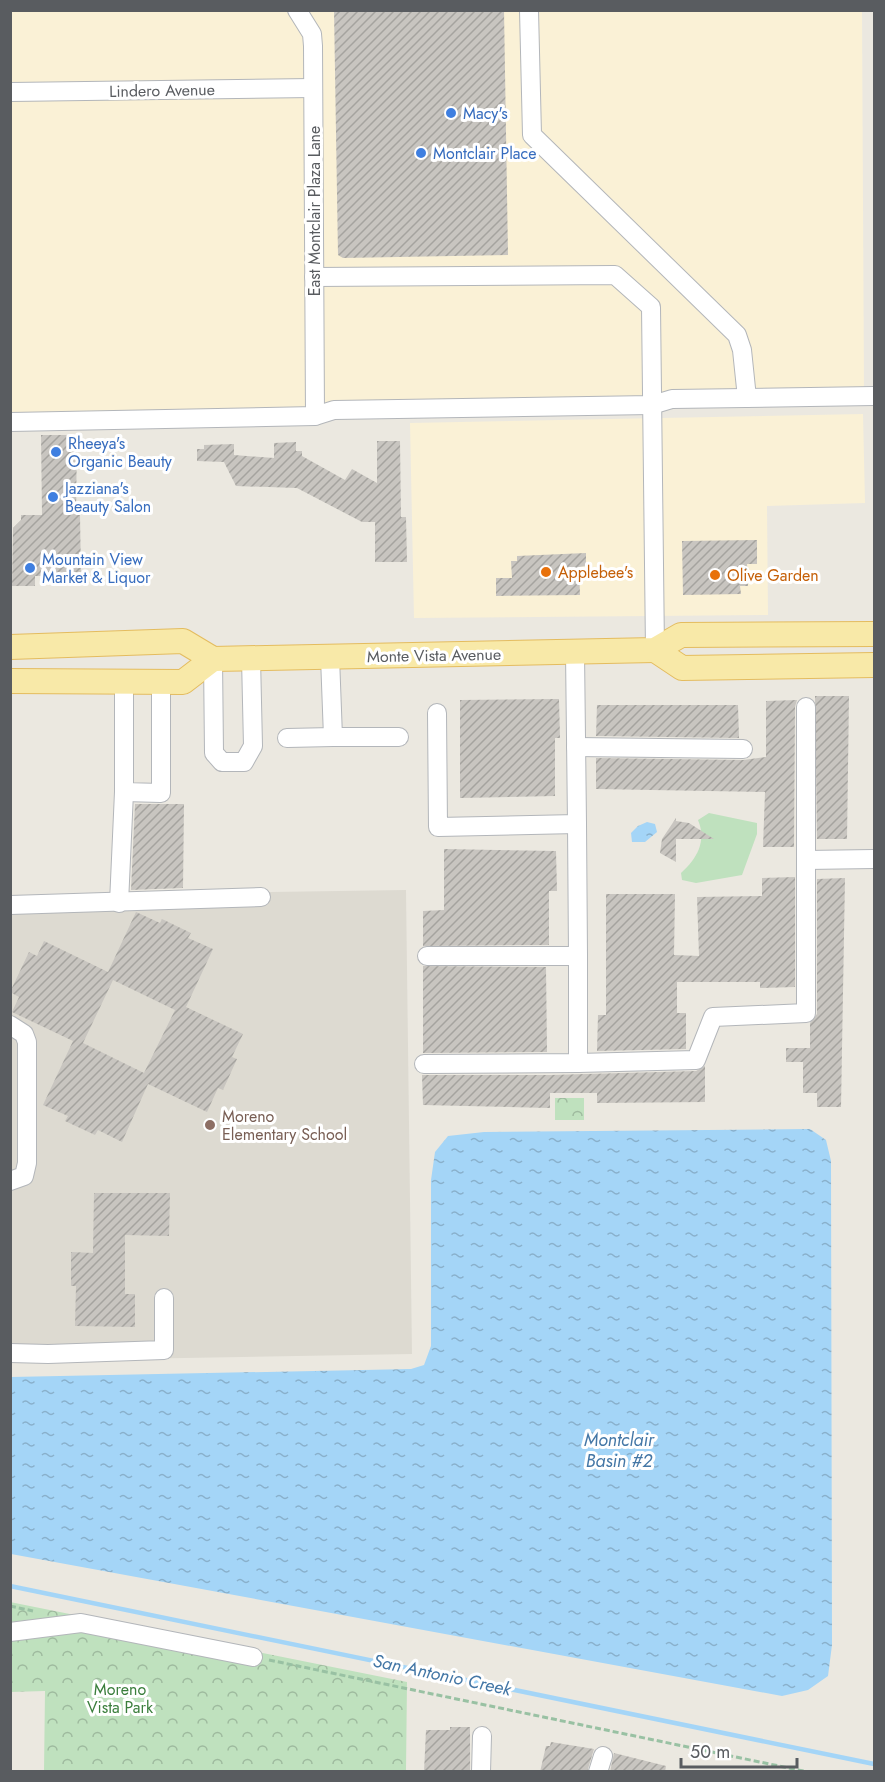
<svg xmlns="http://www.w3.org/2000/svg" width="885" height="1782" font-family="Jost,sans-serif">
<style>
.commercial{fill:#faf1d6}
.education{fill:#dddad1}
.grass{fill:#bfe1be}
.park{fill:url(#park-crowns)}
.water{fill:url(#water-ripples)}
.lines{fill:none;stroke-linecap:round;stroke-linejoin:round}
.stream{stroke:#a4d5f7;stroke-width:4.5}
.building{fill:url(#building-hatch);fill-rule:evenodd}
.minor-casing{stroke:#b3b6ba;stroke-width:20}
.major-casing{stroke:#e4bc5f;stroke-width:26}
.path{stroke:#99c1a3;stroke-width:3;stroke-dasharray:6 3;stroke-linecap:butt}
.minor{stroke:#fff;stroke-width:18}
.major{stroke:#f8e9a8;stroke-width:24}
.shop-dot{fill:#3f7fe0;stroke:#fff;stroke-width:2}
.food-dot{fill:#e8710a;stroke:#fff;stroke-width:2}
.education-dot{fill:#8d6e63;stroke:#fff;stroke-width:2}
.labels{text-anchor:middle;stroke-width:6;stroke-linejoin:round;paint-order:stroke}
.street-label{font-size:16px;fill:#595c60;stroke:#fff}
.shop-label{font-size:16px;fill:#366cbe;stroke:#fff;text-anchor:start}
.food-label{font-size:16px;fill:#c56008;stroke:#fff;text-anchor:start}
.education-label{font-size:16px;fill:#785e54;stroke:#fff;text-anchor:start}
.park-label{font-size:16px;fill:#3a7e3c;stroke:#fff}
.water-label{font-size:18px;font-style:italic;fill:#4477a6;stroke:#fff}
</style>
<defs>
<pattern id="park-crowns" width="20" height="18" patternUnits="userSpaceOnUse" patternTransform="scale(1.5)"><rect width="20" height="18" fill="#bfe1be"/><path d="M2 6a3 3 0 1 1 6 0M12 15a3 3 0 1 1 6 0" fill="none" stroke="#9eba9e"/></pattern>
<pattern id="water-ripples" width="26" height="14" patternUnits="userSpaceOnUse" patternTransform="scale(1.5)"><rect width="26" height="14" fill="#a4d5f7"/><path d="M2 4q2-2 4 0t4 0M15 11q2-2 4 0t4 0" fill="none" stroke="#89b0cb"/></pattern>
<pattern id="building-hatch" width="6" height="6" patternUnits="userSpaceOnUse" patternTransform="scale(1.5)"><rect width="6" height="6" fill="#c8c5c0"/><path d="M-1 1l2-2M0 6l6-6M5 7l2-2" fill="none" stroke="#a5a39f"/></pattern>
</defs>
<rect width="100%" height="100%" fill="#ebe8e0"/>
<!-- commercial -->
<g class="commercial">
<polygon points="10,11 862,11 864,394 11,414"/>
<polygon points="863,414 865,503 767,506 768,615 414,618 410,423"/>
</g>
<!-- education -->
<polygon class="education" points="406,890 412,1354 11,1361 10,896"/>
<!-- grass -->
<path class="grass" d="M709 813 757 823V834L742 875 696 883 682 880 681 873C697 859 707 841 698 820Z"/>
<!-- park -->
<g class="park">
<rect x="555" y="1098" width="29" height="22"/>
<polygon points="10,1602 407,1682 406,1771 44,1771 45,1691 11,1692"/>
</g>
<!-- water -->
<g class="water">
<polygon points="647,822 655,824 657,832 645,842 632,842 631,833 638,826"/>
<polygon points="810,1129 826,1140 831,1161 832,1645 828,1676 808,1690 782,1696 11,1554 11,1377 411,1369 424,1365 431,1346 431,1180 435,1152 448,1136 484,1132"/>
</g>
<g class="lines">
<!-- stream -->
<polyline class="stream" points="10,1586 874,1764"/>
</g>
<!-- building -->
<g class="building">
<polygon points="334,10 504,10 508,255 343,258 338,255"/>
<polygon points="41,435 77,435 76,515 80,515 81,576 35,576 35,586 12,586 13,528 21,520 21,515 42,515"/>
<polygon points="377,441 400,441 401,517 406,517 407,562 375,562 375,522 362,522 297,488 236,486 224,462 197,461 197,449 204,449 204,445 234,444 234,455 274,458 274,443 296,442 296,451 302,451 302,456 345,480 352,469 377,483"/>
<polygon points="757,540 757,564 747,564 748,586 740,586 741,594 683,595 682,541"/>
<polygon points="586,553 586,566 579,567 580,595 496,596 496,578 512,578 511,561 517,561 517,556"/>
<polygon points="815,696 849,696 847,839 817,839"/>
<polygon points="559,699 560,738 555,738 555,796 460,798 460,700"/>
<polygon points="797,700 795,707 794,847 763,847 765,792 596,789 596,758 743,760 766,757 766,701"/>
<polygon points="597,705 738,705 739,738 596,736"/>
<polygon points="135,804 184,804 183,888 131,890"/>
<polygon points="676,818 676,821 689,823 714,839 676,839 676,862 660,853 662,839"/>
<polygon points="444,849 556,851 557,891 549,891 549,945 423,946 423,911 444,910"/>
<polygon points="795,877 795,987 760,988 760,982 677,982 677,1013 686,1013 686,1049 597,1051 598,1015 606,1015 606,894 675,894 674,955 699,956 697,897 762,896 762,878"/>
<polygon points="845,878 841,1107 817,1107 817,1093 803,1093 803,1062 786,1062 786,1048 810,1048 810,1023 817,1014 817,879"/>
<path d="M136 912 160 923 162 919 191 933 188 938 213 949 186 1007 243 1034 232 1057 237 1059 223 1090 218 1088 207 1112 148 1084 122 1142 98 1130 95 1135 65 1121 68 1116 43 1105 73 1041 12 1012 19 997 10 992 29 952 37 956 44 941 108 972ZM113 980 175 1010 144 1073 83 1043Z"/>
<polygon points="423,966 546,967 547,1052 423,1053"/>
<polygon points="705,1066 705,1102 597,1103 597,1093 550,1093 550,1108 423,1105 422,1075 550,1075 696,1071"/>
<polygon points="94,1193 170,1193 169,1236 125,1235 125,1294 135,1294 135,1327 75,1326 76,1286 71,1286 71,1252 93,1253"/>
<polygon points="450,1727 470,1727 470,1772 424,1772 426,1730 450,1730"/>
<polygon points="551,1742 594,1749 587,1772 540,1772 546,1746 550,1746"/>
<polygon points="614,1753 666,1766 665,1772 610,1772"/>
</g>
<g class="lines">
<!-- minor casing -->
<g class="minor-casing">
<g id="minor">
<polyline points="297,10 312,34 313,46 315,416"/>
<polyline points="529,10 532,135 737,335 742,350 747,398"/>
<polyline points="10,92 313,88"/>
<polyline points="314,277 615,275 651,307 655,650"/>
<polyline points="10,422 315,416 334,410 652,405 672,399 874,396"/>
<polyline points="213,659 214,753 222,762 244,762 253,746 251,658"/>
<polyline points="124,682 124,792 161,793 161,681"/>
<polyline points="806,707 806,860 874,859"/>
<polyline points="437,713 438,827 577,824 575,652"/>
<polyline points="333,737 399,737"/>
<polyline points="287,738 333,737 330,657"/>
<polyline points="576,747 743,749"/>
<polyline points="119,903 124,792"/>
<polyline points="10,905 261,897"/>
<polyline points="427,956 578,956 577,824"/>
<polyline points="10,1025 24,1034 27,1042 27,1163 24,1176 10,1181"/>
<polyline points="578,1063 696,1060 713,1017 806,1013 806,860"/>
<polyline points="424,1064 578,1063 578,956"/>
<polyline points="10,1353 48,1354 164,1350 164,1298"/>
<polyline points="10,1632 81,1623 253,1657"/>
<polyline points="481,1772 482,1736"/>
<polyline points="598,1772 603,1756"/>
</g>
</g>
<!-- major casing -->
<g class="major-casing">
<g id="major">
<polyline points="10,647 183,641 213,659 655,650 681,635 874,634"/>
<polyline points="655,650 682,668 874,665"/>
<polyline points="10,681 183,682 213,659"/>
</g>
</g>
<!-- path -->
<g class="path">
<polyline points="10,1606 33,1611"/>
<polyline points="269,1660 808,1772"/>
</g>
<!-- minor -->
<use href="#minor" class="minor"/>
<!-- major -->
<use href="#major" class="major"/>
</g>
<!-- markers -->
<g class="shop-dot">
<circle cx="451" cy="113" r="6"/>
<circle cx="421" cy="153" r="6"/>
<circle cx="56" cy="452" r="6"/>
<circle cx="53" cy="497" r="6"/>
<circle cx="30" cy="568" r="6"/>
</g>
<g class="food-dot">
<circle cx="546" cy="572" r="6"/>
<circle cx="715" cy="575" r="6"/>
</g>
<circle class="education-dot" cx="210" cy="1125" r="6"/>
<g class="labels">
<!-- street labels -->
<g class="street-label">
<text transform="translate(162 90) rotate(-1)" y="6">Lindero Avenue</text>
<text transform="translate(314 211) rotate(-90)" y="6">East Montclair Plaza Lane</text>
<text transform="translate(434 655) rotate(-1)" y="6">Monte Vista Avenue</text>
</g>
<!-- shop labels -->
<g class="shop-label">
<text x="463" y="119">Macy's</text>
<text x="433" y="159">Montclair Place</text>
<text x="68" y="449">Rheeya's<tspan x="68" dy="18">Organic Beauty</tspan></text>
<text x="65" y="494">Jazziana's<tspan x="65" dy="18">Beauty Salon</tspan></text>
<text x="42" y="565">Mountain View<tspan x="42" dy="18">Market &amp; Liquor</tspan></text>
</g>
<!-- food labels -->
<g class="food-label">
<text x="558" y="578">Applebee's</text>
<text x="727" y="581">Olive Garden</text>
</g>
<!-- education labels -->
<g class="education-label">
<text x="222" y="1122">Moreno<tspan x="222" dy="18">Elementary School</tspan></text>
</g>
<!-- park labels -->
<g class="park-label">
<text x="120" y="1695">Moreno<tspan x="120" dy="18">Vista Park</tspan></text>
</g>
<!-- water labels -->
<g class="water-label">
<text x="619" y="1446">Montclair<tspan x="619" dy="21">Basin #2</tspan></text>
<text transform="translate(442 1675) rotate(12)" y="6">San Antonio Creek</text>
</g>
</g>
<!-- border -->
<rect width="885" height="1782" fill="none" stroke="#595c60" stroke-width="24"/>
<!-- scale -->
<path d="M681 1758v9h116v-9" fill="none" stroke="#595c60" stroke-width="3"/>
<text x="690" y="1758" font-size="18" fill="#595c60" stroke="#ffffff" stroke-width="4.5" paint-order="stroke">50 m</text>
</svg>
